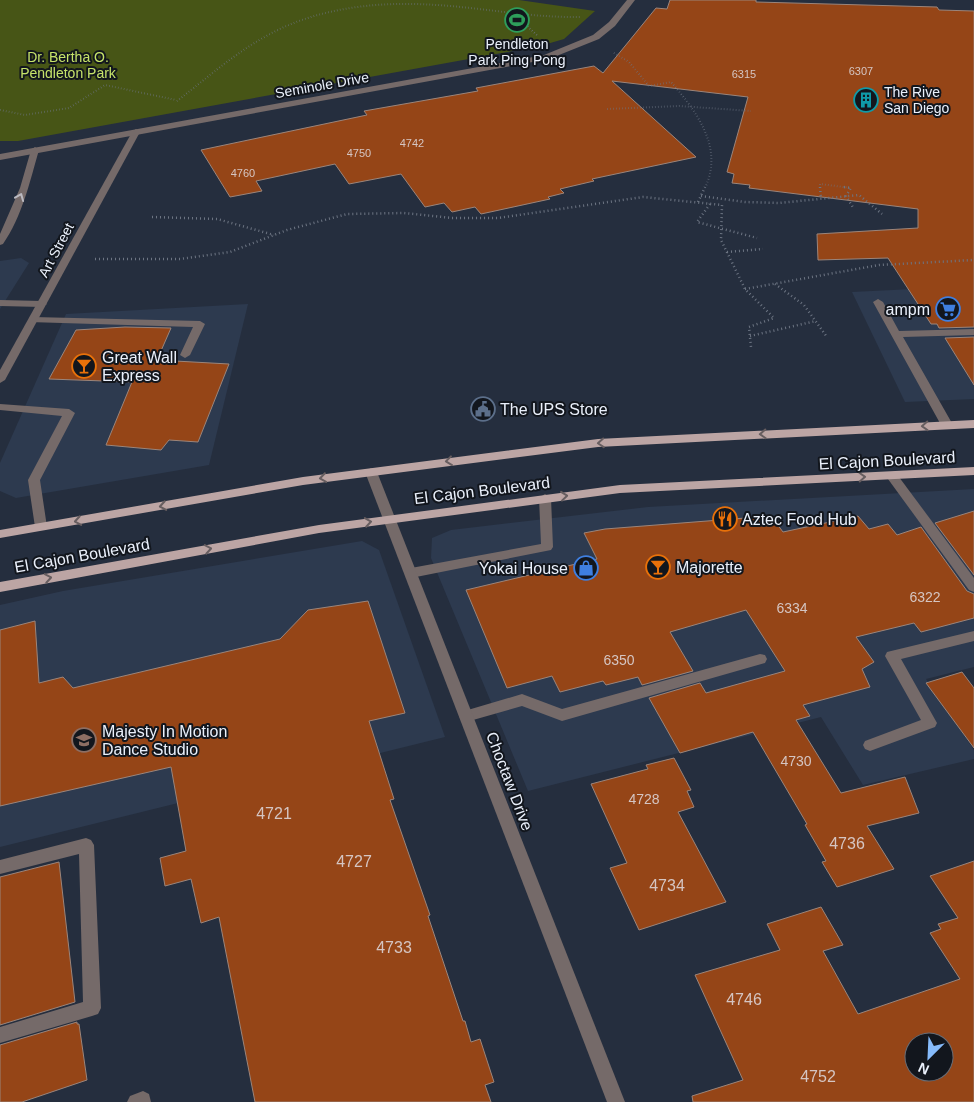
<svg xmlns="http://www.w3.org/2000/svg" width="974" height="1102" font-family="Arial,sans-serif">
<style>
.built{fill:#2d3a4f}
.green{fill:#475516}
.building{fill:#954517;stroke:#9b857b;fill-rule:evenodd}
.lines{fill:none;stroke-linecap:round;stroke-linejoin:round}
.path-far1{stroke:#6d7583;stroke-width:2;stroke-dasharray:0.5 2.5;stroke-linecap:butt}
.path{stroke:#6d7583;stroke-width:2.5;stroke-dasharray:1 3;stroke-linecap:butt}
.service{fill:#756a69;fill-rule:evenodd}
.minor{fill:#756a69;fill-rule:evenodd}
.tertiary{fill:#756a69;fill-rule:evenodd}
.primary{fill:#bca5a4;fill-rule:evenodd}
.oneway{stroke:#bbbac1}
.oneway2{stroke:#675e60}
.labels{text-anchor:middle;stroke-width:4;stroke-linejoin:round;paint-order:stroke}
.far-number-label{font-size:11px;fill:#d5c5c2}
.far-poi-label{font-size:14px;fill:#eaf0fb;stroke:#12161d}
.far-park-label{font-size:14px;fill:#c6e36a;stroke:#12161d}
.far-street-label{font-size:14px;fill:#eaf0fb;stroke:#12161d}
.number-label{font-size:14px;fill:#d5c5c2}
.poi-label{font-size:16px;fill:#eaf0fb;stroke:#12161d;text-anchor:start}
.street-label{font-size:16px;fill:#eaf0fb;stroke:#12161d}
.near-number-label{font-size:16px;fill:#d5c5c2}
</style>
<rect width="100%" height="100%" fill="#252e3e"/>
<!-- built -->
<g class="built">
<polygon points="21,258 29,263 0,309 0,261"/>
<polygon points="974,286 974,399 905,402 852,292"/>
<polygon points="248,304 209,465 16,498 0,491 0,463 66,314"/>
<polygon points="974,489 974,667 926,679 974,750 974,759 863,785 821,717 528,791 431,558 432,538 451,530 648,507"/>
<polygon points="362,541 379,550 445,737 0,847 0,605 63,591"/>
</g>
<!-- green -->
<polygon class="green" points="0,0 519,0 595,11 564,39 540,46 18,141 0,141"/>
<!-- building -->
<g class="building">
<polygon points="670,0 756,0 756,2 937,7 939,10 974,11 974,327 939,328 937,324 931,324 888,258 818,260 817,234 918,228 918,209 749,188 750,185 732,183 734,174 727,172 748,97 612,81 696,157 592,179 594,181 560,189 564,193 548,197 550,199 481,214 475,207 452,212 444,203 425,207 401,174 349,184 335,164 256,181 262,191 230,197 201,150 367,115 364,111 478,91 476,88 594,66 603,73 656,8 667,9"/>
<polygon points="125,327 171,328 157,360 229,364 198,442 169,440 161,450 106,445 132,382 49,379 76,330"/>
<polygon points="974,337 974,385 945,338"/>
<polygon points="974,511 974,575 935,523"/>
<polygon points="771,516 783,532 858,516 869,529 888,524 897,535 921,527 967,591 974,594 974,618 921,632 914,623 856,637 874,662 862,669 870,687 803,705 810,716 796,720 841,793 905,777 919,813 867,826 894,869 837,887 822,862 826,861 805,825 807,824 753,732 680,753 649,698 700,683 706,693 785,671 746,610 670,632 693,671 642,685 638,677 606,685 603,681 560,692 552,676 507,688 466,590 597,559 584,533 605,529"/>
<polygon points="368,601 405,713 369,721 394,799 390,800 430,915 428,916 463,1021 465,1021 471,1042 480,1039 494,1082 485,1085 491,1102 255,1102 219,917 201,923 191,879 165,886 160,858 186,851 171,767 0,806 0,630 35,621 39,683 63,677 73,688 280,639 308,610"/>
<polygon points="962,672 974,688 974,748 926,683"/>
<polygon points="674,758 691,790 687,791 694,807 678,812 726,902 639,930 610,868 627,863 591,784 648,769 646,765"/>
<path d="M974 861V1102H693L692 1096 743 1080 695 975 780 950 767 924 821 907 843 945 823 951 858 1014 960 979 930 933 941 929 938 924 958 918 930 876ZM914 1042H944V1072H914Z"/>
<polygon points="59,862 75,1002 0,1025 0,877"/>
<polygon points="77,1022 77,1024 79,1024 87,1080 22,1102 0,1102 0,1045"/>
</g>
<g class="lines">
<!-- path-far1 -->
<g class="path-far1">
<polyline points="524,15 528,27 538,36"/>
<path d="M614 53 629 62 649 86 671 82C697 112 724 148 705 188"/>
<path d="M177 101C207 78 236 52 270 34 320 7 381 1 437 5 485 8 532 18 581 17"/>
<polyline points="607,109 679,106 751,111"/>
<polyline points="0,110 25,115 69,108 105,85 176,100"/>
<polyline points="820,188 820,184 851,188"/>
</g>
<!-- path -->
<g class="path">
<polyline points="820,187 821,199"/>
<polyline points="844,187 851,188 846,196 854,209"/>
<polyline points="701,196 745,202 779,203 859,195 882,214"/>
<polyline points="698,202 705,187"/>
<polyline points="710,204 697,222 757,238"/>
<polyline points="152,217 217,219 274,235"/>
<polyline points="727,252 763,249"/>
<polyline points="95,259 180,259 230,252 287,230 347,214 404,213 452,218 498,218 643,197 722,205 721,240 745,289 774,318 749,327 751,347"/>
<polyline points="775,284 804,305 827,337"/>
<polyline points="745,289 879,265 974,260"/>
<polyline points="750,336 816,321"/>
</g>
<!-- service -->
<g class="service">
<path d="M35 147 39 150C30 181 22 217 3 244L0 245V234L20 188 31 150Z"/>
<polygon points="878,299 883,302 899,331 974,329 974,335 903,337 953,425 951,428 943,428 941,425 873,302"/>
<polygon points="0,300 42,301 47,304 42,307 0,306"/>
<polygon points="33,317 200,321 205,324 190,355 185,358 180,355 193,327 29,322 29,318"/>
<polygon points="0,404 69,409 75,413 40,480 47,527 45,530 37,530 35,527 28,480 62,416 0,410"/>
<polygon points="892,472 896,473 974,578 974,592 969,590 888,479 886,476 888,473"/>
<polygon points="545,494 551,498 553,547 551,550 411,578 407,576 405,573 407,570 411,568 541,544 539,498"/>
<polygon points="974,631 974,641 901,659 937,723 935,727 870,751 865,749 863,745 865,741 921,720 885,656 887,652"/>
<polygon points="760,654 765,655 767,659 765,663 562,721 522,706 466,722 461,720 459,716 461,712 522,694 562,709"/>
<polygon points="86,838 91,840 94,845 101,1008 98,1014 92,1016 0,1043 0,1027 83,1002 79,854 0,874 0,860"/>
<polygon points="143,1091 149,1094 151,1102 127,1102 130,1096"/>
</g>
<!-- minor -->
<g class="minor">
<polygon points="136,129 140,132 5,380 0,383 0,370 132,132"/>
<polygon points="371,468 377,472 625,1102 607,1102 365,472"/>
</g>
<!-- tertiary -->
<polygon class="tertiary" points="627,0 635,0 615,26 599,39 549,59 0,160 0,154 544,55 593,35 609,22"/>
<!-- primary -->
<g class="primary">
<polygon points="974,420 974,428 598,447 303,485 0,538 0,530 303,477 598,439"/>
<polygon points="974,467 974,475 620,493 319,533 0,592 0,582 319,525 620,485"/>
</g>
</g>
<!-- one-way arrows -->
<defs><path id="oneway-chevron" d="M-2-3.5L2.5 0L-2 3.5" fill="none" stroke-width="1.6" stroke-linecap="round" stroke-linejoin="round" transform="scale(1.25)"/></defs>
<use class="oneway" href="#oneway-chevron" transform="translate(20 197) rotate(-68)"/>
<g class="oneway2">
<use href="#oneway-chevron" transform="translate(925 426) rotate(177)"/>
<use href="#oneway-chevron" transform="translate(763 434) rotate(177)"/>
<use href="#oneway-chevron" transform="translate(601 443) rotate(176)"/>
<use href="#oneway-chevron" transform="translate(449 461) rotate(173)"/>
<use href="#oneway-chevron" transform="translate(862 477) rotate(-3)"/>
<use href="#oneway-chevron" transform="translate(323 478) rotate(172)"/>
<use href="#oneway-chevron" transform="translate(564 496) rotate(-6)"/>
<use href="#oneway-chevron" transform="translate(163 506) rotate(170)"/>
<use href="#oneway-chevron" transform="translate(78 521) rotate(170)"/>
<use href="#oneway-chevron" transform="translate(368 522) rotate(-9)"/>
<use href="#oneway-chevron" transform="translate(208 549) rotate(-10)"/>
<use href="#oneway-chevron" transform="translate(48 578) rotate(-10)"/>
</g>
<!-- icons -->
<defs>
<g id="stadium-ring" transform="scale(1.25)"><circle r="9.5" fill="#12161d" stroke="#2e9e5b" stroke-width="1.5"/><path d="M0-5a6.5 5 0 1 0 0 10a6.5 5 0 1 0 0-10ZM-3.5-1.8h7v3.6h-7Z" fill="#2e9e5b"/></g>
<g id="building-ring" transform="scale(1.25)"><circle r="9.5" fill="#12161d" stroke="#0f9aa8" stroke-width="1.5"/><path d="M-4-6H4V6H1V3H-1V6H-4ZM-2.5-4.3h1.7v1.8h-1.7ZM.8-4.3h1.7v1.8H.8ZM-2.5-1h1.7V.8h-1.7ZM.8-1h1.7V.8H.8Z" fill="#0f9aa8"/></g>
<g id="supermarket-ring" transform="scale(1.25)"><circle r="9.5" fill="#12161d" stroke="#3f7fe0" stroke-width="1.5"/><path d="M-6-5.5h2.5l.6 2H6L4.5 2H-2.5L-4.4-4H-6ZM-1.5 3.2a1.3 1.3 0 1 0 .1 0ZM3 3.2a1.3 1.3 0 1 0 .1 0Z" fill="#3f7fe0"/></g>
<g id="bar-ring" transform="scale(1.25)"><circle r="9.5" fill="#12161d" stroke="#e8710a" stroke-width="1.5"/><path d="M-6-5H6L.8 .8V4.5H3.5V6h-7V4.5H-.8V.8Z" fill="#e8710a"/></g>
<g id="civic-ring" transform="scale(1.25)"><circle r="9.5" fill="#12161d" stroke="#5c6f8a" stroke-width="1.5"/><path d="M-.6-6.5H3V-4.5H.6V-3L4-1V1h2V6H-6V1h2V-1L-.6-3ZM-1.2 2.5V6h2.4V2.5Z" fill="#5c6f8a"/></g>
<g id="restaurant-ring" transform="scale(1.25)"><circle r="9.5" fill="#12161d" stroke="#e8710a" stroke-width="1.5"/><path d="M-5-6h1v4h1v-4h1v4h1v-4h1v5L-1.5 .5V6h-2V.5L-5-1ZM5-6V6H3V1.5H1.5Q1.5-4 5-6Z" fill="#e8710a"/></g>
<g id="shop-ring" transform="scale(1.25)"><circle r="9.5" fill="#12161d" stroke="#3f7fe0" stroke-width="1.5"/><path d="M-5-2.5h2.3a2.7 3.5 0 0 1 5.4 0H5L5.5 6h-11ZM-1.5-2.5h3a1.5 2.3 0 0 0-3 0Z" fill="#3f7fe0"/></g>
<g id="school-ring" transform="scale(1.25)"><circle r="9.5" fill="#12161d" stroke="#8d6e63" stroke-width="1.5"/><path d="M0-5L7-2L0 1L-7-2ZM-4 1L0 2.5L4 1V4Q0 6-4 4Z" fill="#8d6e63"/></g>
</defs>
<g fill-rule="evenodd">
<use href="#stadium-ring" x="517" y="20"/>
<use href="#building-ring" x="866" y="100"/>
<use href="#supermarket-ring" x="948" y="309"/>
<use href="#bar-ring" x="84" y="366"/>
<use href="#civic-ring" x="483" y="409"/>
<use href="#restaurant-ring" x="725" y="519"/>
<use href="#bar-ring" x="658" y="567"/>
<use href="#shop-ring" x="586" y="568"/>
<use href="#school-ring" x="84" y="740"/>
</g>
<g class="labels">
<!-- far-number labels -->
<g class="far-number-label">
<text x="861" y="75">6307</text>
<text x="744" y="78">6315</text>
<text x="412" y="147">4742</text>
<text x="359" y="157">4750</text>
<text x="243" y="177">4760</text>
</g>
<!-- far-poi labels -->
<g class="far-poi-label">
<text x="517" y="49">Pendleton<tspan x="517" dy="16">Park Ping Pong</tspan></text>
<text x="884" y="97" text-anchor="start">The Rive<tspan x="884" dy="16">San Diego</tspan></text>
</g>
<!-- far-park labels -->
<g class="far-park-label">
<text x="68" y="62">Dr. Bertha O.<tspan x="68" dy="16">Pendleton Park</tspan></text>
</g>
<!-- far-street labels -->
<g class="far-street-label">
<text transform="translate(322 85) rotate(-10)" y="5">Seminole Drive</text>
<text transform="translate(56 250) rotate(-62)" y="5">Art Street</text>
</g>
<!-- number labels -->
<g class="number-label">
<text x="925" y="602">6322</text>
<text x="792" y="613">6334</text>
<text x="619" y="665">6350</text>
<text x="796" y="766">4730</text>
<text x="644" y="804">4728</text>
</g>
<!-- poi labels -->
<g class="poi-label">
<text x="930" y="315" text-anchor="end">ampm</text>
<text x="102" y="363">Great Wall<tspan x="102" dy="18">Express</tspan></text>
<text x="500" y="415">The UPS Store</text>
<text x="742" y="525">Aztec Food Hub</text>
<text x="676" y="573">Majorette</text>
<text x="568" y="574" text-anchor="end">Yokai House</text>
<text x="102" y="737">Majesty In Motion<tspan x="102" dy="18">Dance Studio</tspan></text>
</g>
<!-- street labels -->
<g class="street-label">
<text transform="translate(887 460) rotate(-3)" y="6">El Cajon Boulevard</text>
<text transform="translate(482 490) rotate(-7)" y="6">El Cajon Boulevard</text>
<text transform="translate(82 555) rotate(-10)" y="6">El Cajon Boulevard</text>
<text transform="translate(510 781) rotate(69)" y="6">Choctaw Drive</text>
</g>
<!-- near-number labels -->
<g class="near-number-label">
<text x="274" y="819">4721</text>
<text x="847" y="849">4736</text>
<text x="354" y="867">4727</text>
<text x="667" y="891">4734</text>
<text x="394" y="953">4733</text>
<text x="744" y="1005">4746</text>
<text x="818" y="1082">4752</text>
</g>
</g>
<!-- north arrow -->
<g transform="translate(929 1057) rotate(204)"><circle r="24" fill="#12161d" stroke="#686d76"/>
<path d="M0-4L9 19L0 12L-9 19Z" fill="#86bbfb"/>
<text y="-8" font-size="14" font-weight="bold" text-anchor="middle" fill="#eaf0fb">N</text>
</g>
</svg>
